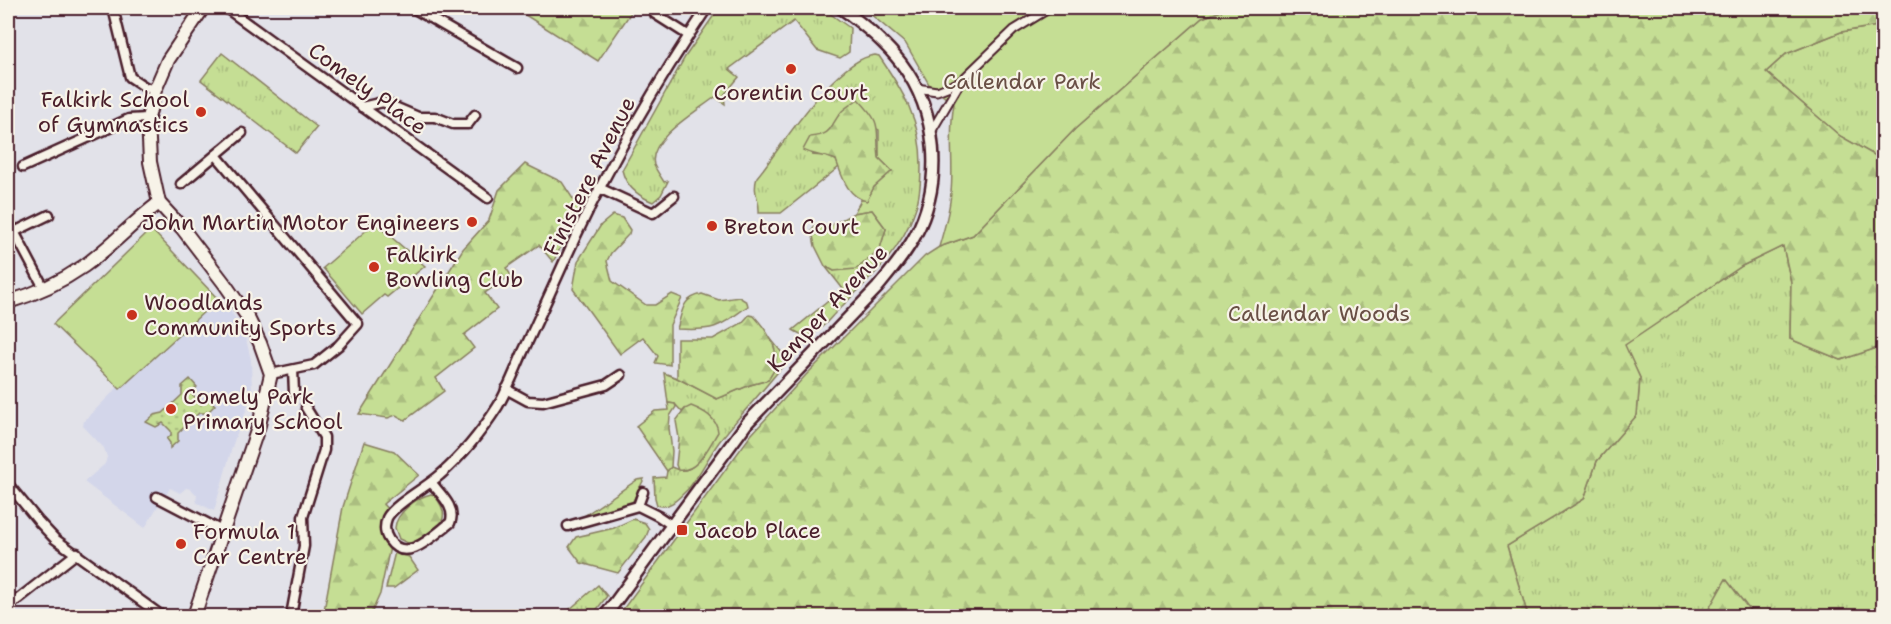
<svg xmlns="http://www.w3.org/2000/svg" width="1891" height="624" font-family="'Shantell Sans',sans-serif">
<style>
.built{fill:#d3d6ea}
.grass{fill:url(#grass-tufts);stroke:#887e60;stroke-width:1.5}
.forest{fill:url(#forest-firs);stroke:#887e60;stroke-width:1.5}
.park{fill:#c5de94;stroke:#887e60;stroke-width:1.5}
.garden{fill:url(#garden-dots);stroke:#887e60;stroke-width:1.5}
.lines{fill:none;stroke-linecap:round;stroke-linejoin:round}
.minor-tunnel{stroke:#c4bbc3;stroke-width:8;stroke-dasharray:8 4;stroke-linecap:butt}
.pedestrian-casing{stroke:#4a1f2b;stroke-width:11}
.minor-casing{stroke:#4a1f2b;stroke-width:13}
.tertiary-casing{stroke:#4a1f2b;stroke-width:15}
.secondary-casing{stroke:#4a1f2b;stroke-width:16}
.pedestrian{stroke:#f7f3e8;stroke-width:7}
.minor{stroke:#f7f3e8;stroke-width:8}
.tertiary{stroke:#f7f3e8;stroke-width:10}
.secondary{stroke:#f7f3e8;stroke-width:12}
.poi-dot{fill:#c8321e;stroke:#f7f3e8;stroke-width:2}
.labels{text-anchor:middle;stroke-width:4.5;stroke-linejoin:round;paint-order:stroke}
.park-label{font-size:22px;fill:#694f45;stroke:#f7f3e8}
.street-label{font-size:22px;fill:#4a1f2b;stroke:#f7f3e8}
.poi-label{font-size:22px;fill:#4a1f2b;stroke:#f7f3e8;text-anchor:start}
</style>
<defs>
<pattern id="grass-tufts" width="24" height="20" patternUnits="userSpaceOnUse" patternTransform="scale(1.5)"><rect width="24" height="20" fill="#c5de94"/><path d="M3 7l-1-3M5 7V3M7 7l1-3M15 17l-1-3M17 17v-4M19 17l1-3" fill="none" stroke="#abbe80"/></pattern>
<pattern id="forest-firs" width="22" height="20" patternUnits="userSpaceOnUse" patternTransform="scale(1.5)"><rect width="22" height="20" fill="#c5de94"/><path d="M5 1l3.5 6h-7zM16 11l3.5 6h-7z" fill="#abbe80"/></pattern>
<pattern id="garden-dots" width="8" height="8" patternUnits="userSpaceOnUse" patternTransform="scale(1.5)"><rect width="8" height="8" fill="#c5de94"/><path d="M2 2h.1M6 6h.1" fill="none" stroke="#abbe80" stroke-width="1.8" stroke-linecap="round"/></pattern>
</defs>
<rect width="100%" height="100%" fill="#e2e2e9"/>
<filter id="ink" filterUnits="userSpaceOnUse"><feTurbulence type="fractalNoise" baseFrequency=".0167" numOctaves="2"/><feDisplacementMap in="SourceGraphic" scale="12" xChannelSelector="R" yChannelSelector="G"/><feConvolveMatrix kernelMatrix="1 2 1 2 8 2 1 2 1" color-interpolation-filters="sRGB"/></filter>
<g filter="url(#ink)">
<!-- built -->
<polygon class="built" points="220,297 236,319 246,339 251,360 252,395 233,444 214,511 196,502 197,495 191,489 186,488 180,493 170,488 166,495 160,492 153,502 159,504 145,528 84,482 105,464 107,457 104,448 83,426 84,421 117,388 122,388"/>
<!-- grass -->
<g class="grass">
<path d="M719 8H822L850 28 849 52 840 58 817 50 794 21 729 69 739 77 724 95 725 104 715 97C698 111 647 139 654 165 656 170 661 177 664 182L668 181 661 195 653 202C638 196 626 187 622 170L685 57Z"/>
<polygon points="1883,25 1883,160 1840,136 1766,72 1786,54 1841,32"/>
<polygon points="222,53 317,127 296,153 201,80"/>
<path d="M875 55 879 56C903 91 921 120 921 165 921 179 920 197 915 210 902 251 867 282 837 311 830 318 820 332 810 335 803 336 798 333 793 330L843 289 825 266 834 271 880 248 886 229 872 210 854 213 861 200H867L874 187 892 171 879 158V130L842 112 834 126 823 136 812 155 825 156 836 160 839 167 781 213H759C760 197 752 195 757 177 782 147 835 59 875 55Z"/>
<polygon points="1783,246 1791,282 1790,339 1841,360 1883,346 1884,610 1878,616 1754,616 1726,579 1705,616 1528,616 1507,546 1584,499 1597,461 1637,415 1640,378 1624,345 1742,266"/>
<path d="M770 338 783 354 785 363C764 390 740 415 719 442 708 457 700 475 688 489 680 497 669 510 657 505L655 498 654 478 666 477 667 471 671 467C683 473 691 470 699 460L685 409 682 412 675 404 668 403 664 373 677 378 717 399 750 385 768 380 777 365Z"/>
<polygon points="644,479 631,505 581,518 637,480"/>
<polygon points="598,585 607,596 592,616 562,616"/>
</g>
<!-- forest -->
<g class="forest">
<polygon points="525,8 634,8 598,61 522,13"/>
<polygon points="1229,8 1883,8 1883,25 1841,32 1786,54 1766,72 1840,136 1883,160 1883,346 1841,360 1790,339 1791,282 1783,246 1742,266 1625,345 1640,378 1637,415 1597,461 1584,499 1507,546 1528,616 618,616 751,435 806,375 925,256 939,247 973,235 1075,129 1202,18"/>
<path d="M858 99C884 126 875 126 879 158L892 171 874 187 867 201C847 197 842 176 836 160 825 155 814 156 803 150L810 137C835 134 828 127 842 111 846 107 853 103 858 99Z"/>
<polygon points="525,164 562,182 579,208 575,220 553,262 539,245 506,268 511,275 485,293 497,309 464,335 474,348 436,378 444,391 405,420 396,415 388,418 359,414 463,249 489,220 499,190"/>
<polygon points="872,210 886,229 880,248 870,258 856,269 834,271 825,266 815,246 812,231 815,225 830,226 854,213"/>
<polygon points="613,215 622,218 630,230 629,234 611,253 607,261 612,281 646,305 655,305 672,294 682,298 670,325 670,365 655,363 658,356 643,337 620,354 573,289 578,261 601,225"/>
<path d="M702 294 719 300 739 297 747 302 748 306C718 328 715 331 677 329 683 310 681 299 702 294Z"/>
<path d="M749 315 754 316C765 328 778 345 776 363 776 369 771 375 768 380L750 385 717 399 677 378V339H713L742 323Z"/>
<polygon points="668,403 675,404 676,407 670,416 669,428 672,451 671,467 667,471 636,426 655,411 669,410"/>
<path d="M691 406C704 411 717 418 718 432 709 446 698 473 678 470L676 465 679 438 676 421 685 409Z"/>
<polygon points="364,442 394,451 419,475 383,504 388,510 383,536 390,547 380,594 370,616 323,616 343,507"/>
<path d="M431 494 434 495C439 501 445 510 443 518 442 525 416 544 408 543 405 542 402 540 399 539L395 528C396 513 417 497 431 494Z"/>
<polygon points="633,519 645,523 649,529 646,537 618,573 581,563 569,547 576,537 614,528"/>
<polygon points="395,552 409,557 418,570 394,588 386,588"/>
<polygon points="1726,579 1754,616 1705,616"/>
</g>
<!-- park -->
<g class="park">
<path d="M870 8H1229L1202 18 1075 129 973 235 939 247C944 229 950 211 951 192 954 163 948 133 954 104L930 86 906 44 868 12Z"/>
<polygon points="370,219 425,266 387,297 384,295 362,314 323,268 369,228"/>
<polygon points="151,229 218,299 120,389 53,324"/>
</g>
<!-- garden -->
<polygon class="garden" points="190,379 197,387 191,393 202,404 209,399 215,405 207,413 199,413 178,433 178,441 170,448 170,443 167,439 171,435 171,431 163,423 156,427 146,422 154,415 163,413 182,395 182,386"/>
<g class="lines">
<!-- minor-tunnel -->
<polyline class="minor-tunnel" points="294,392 306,408"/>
<!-- pedestrian casing -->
<g class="pedestrian-casing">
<g id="pedestrian">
<polyline points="916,88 937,91 960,82"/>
<polyline points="931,132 961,81 1014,30 1050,8"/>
</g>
</g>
<!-- minor casing -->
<g class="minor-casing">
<g id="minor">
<polyline points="113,8 130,77 145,87 155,90"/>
<polyline points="226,8 488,198"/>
<polyline points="413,8 517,68"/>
<polyline points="654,8 655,14 688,35"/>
<polyline points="362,107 383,102 418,117 435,117 453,124 468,124 475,115"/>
<polyline points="216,155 358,324 339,345 314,365 271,374"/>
<polyline points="23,167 129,119 148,118"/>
<polyline points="181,184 242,133"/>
<polyline points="599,188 653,213 674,196"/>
<polyline points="8,220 44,288"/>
<polyline points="14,232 49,215"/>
<polyline points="293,370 294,392"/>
<polyline points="506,389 528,401 543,402 606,385 621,375"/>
<path d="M431 482C440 494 457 508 450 523 434 535 406 565 389 540 384 533 384 526 387 518 393 505 428 486 440 475 462 456 482 431 498 406 508 389 515 370 523 352 541 314 558 275 576 236 614 156 658 81 707 8"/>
<polyline points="8,484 39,522 55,539 162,616"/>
<polyline points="157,497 224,532"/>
<polyline points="638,506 643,492"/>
<polyline points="568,526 638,506 658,516 673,526"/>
<polyline points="8,607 77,553"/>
<polyline points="292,610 304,546 303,517 324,450 324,437 306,408"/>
</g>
</g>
<!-- tertiary casing -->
<g class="tertiary-casing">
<path id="tertiary" d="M605 616 747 423 877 288C891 271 905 255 915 236 944 182 938 112 901 63 884 41 863 24 841 8"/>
</g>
<!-- secondary casing -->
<g class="secondary-casing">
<g id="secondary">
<path d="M8 302C35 294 61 282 84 266 111 247 133 222 159 203"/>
<polyline points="194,616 259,425 271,374 260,343 247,316 224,283 182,228 159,203 150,162 148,118 155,90 168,60 203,8"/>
</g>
</g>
<!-- pedestrian -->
<use href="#pedestrian" class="pedestrian"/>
<!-- minor -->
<use href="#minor" class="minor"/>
<!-- tertiary -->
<use href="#tertiary" class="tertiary"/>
<!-- secondary -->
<use href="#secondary" class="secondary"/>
</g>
</g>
<!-- markers -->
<g class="poi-dot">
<circle cx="791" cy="69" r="6"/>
<circle cx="201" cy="112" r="6"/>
<circle cx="472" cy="222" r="6"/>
<circle cx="712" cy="226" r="6"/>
<circle cx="374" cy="267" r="6"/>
<circle cx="132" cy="315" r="6"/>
<circle cx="171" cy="409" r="6"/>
<rect x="676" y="524" width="12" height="12" rx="3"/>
<circle cx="181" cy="544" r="6"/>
</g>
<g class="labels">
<!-- park labels -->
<g class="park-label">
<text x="1022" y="89">Callendar Park</text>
<text x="1319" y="321">Callendar Woods</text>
</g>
<!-- street labels -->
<g class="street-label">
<text transform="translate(368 88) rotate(36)" y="8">Comely Place</text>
<text transform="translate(589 176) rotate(-63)" y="8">Finistere Avenue</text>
<text transform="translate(827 308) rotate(-47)" y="8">Kemper Avenue</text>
</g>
<!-- poi labels -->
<g class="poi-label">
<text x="791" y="100" text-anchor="middle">Corentin Court</text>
<text x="189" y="107" text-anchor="end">Falkirk School<tspan x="189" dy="25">of Gymnastics</tspan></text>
<text x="460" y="230" text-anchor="end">John Martin Motor Engineers</text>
<text x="724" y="234">Breton Court</text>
<text x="386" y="262">Falkirk<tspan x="386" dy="25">Bowling Club</tspan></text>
<text x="144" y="310">Woodlands<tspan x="144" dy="25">Community Sports</tspan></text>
<text x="183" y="404">Comely Park<tspan x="183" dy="25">Primary School</tspan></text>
<text x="694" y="538">Jacob Place</text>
<text x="193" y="539">Formula 1<tspan x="193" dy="25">Car Centre</tspan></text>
</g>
</g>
<!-- margin -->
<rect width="1891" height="624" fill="none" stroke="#f7f3e8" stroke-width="30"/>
<rect x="15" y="15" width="1861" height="594" fill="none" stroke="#4a1f2b" stroke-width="2" filter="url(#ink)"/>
</svg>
